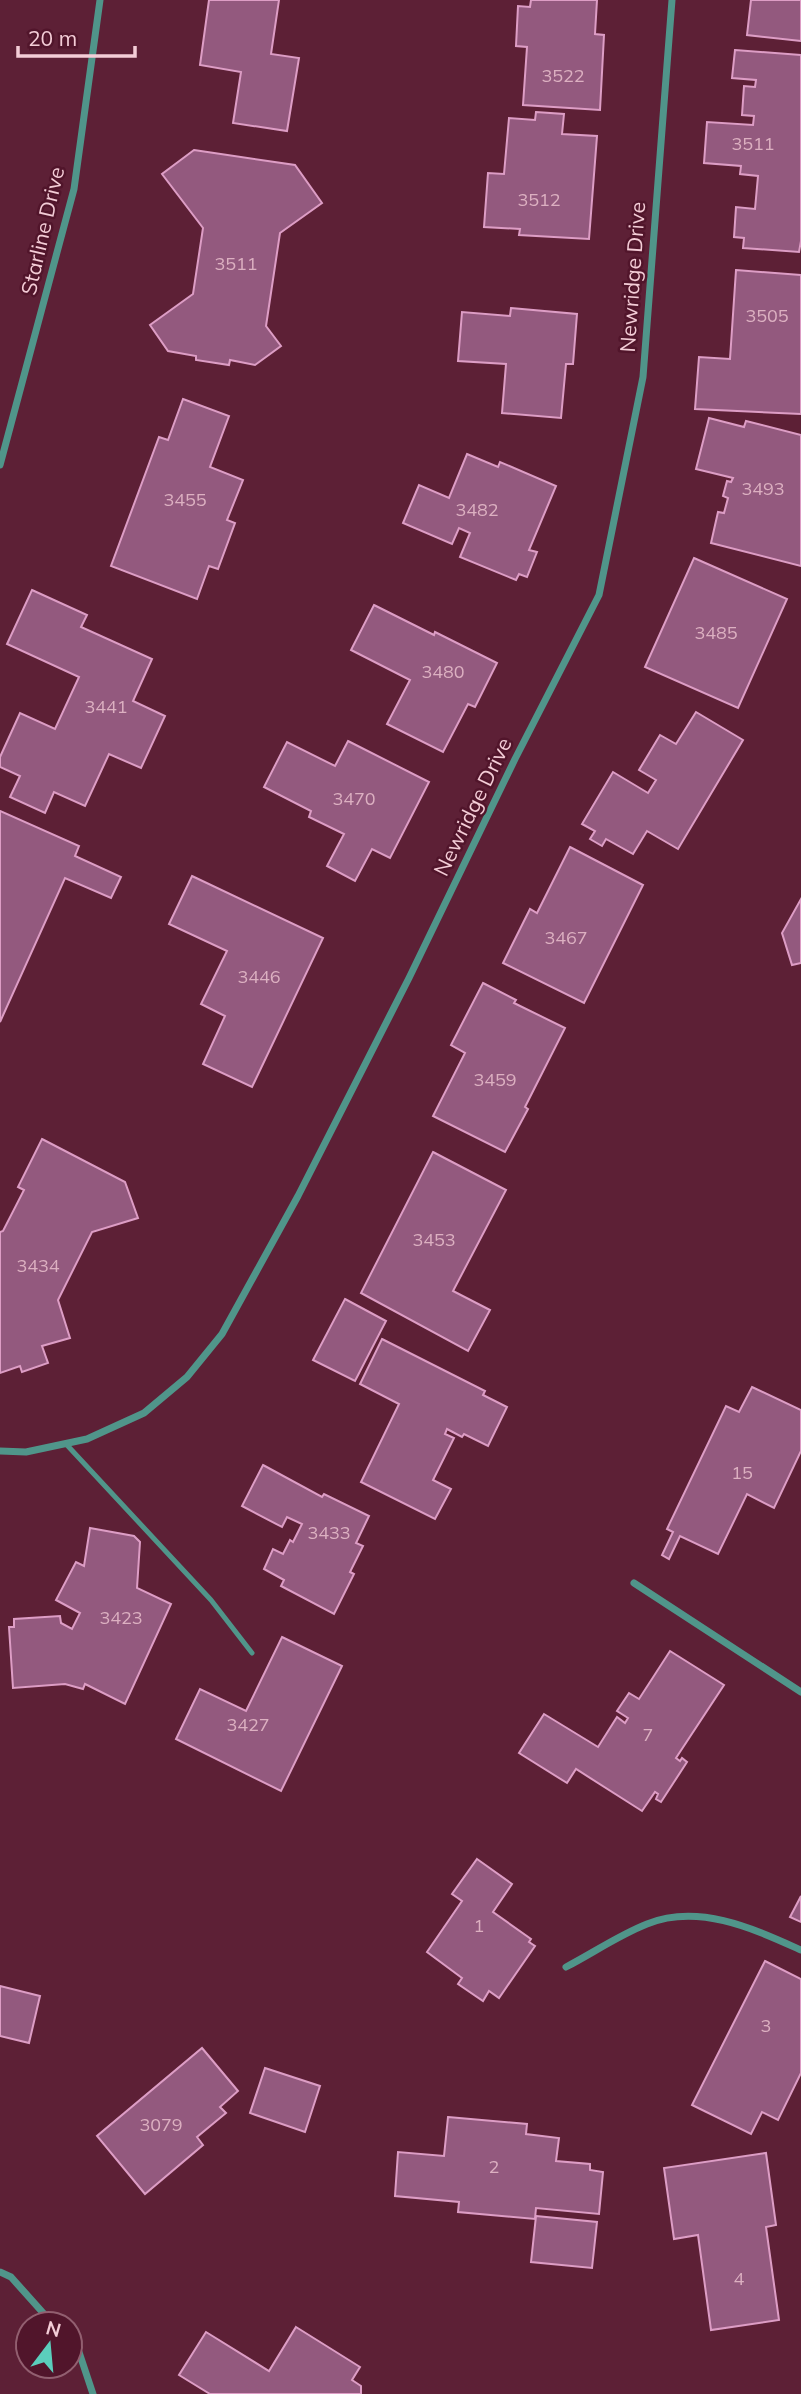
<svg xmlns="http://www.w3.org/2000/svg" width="801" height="2394" font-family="Mulish,sans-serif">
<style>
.building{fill:#93597e;stroke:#dd9dc5;stroke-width:2}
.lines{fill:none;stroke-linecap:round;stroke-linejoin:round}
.service{stroke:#50958a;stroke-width:5}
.minor{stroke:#50958a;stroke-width:7}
.labels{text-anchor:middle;stroke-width:5;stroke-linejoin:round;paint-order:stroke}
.number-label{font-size:18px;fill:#dcb0c1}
.street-label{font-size:21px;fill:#f4cdd7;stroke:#51152b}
</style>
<rect width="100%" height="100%" fill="#5d2036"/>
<!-- building -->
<g class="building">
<polygon points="209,0 279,0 271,54 299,58 287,131 233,123 241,72 200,65"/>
<polygon points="531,0 597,0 595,34 604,35 600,110 523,105 527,47 516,46 518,6 530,7"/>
<polygon points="751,0 801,0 801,41 747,35"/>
<polygon points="735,50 801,55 801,241 799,252 743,248 744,238 734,237 736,207 755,209 758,176 740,174 741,166 704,163 707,122 753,125 754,116 742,115 744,86 755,87 756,80 732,78"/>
<polygon points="536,112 564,114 562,134 597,136 589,239 519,235 520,229 484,227 488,173 504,174 509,118 535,120"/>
<polygon points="194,150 295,165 322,203 280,233 266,326 281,346 255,365 230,360 229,365 196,360 196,356 168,351 150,325 193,294 203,228 162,174"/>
<polygon points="736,270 801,275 801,414 695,409 699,357 730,359"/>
<polygon points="511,308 577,314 573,364 566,364 561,418 502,413 506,364 458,361 462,312 510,316"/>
<polygon points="183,399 229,416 210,467 243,480 227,520 235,523 218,569 209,566 197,599 111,566 159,437 168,440"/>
<polygon points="709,418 744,427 746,421 801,435 801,566 711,543 718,512 724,513 728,498 723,496 727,481 731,482 733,478 696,469"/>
<polygon points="467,454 498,467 500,462 556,486 529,550 537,552 527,577 519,574 516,580 460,557 470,533 459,528 452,544 403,523 419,485 449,498"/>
<polygon points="694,558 787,599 738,708 645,667"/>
<polygon points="32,590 87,615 81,627 152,659 133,701 165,716 141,768 109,754 85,806 54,792 45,813 10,797 20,776 0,767 0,757 20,713 55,729 79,677 7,644"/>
<polygon points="374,605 434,635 435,632 497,663 475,707 468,704 443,752 387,724 410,680 351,650"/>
<polygon points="696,712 743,740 678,849 647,831 633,854 606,839 602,846 590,839 595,831 582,824 613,772 648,793 656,780 639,770 660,735 676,744"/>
<polygon points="348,741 429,782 390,858 372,849 355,881 327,866 344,834 309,817 311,811 264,787 287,742 335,766"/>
<polygon points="0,811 79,846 75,856 121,877 111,898 65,878 0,1022"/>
<polygon points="570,847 643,885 584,1003 503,963 530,909 537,913"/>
<polygon points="192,876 323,938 252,1087 203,1064 225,1016 201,1004 227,951 169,924"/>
<polygon points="801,899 801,963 792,965 782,933"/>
<polygon points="483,983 516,1000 514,1003 565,1028 525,1107 528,1109 505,1152 433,1116 465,1053 451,1045"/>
<polygon points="42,1139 125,1182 138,1218 92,1232 58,1300 70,1338 42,1346 48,1363 22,1372 20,1366 0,1373 0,1232 3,1231 24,1190 18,1187"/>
<polygon points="433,1152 506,1190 453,1291 490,1310 468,1351 361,1293"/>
<polygon points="345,1299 386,1321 355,1381 313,1360"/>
<polygon points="382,1339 485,1391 483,1395 507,1407 488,1446 464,1434 462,1437 447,1429 445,1434 454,1438 433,1480 451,1489 435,1519 361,1482 399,1404 360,1384"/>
<polygon points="752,1387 801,1410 801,1451 774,1508 747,1494 718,1554 680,1536 669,1559 662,1555 673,1532 667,1529 726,1406 739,1412"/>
<polygon points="263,1465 322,1497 324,1494 369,1516 356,1543 363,1546 350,1572 354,1574 334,1614 281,1586 284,1580 264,1569 273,1549 283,1554 290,1540 293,1542 302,1524 287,1517 282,1527 242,1506"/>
<polygon points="90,1528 134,1536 140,1542 137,1588 171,1604 125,1704 85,1684 83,1689 65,1684 13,1688 9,1627 14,1627 14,1619 60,1616 61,1623 72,1629 80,1613 56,1600 76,1562 84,1566"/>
<polygon points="282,1637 342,1666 281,1791 176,1739 200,1689 246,1711"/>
<polygon points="670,1651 724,1685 676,1758 680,1761 682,1758 687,1762 661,1802 656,1799 658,1794 655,1792 642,1811 576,1769 567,1783 519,1753 544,1714 598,1747 617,1717 625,1723 628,1718 617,1711 629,1693 639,1699"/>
<polygon points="477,1859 512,1884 493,1912 531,1939 529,1942 535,1946 499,1998 489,1991 483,2001 458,1984 462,1978 427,1952 462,1901 452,1894"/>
<polygon points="801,1896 801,1922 790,1917"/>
<polygon points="765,1961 801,1979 801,2073 778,2120 762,2112 751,2134 692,2105"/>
<polygon points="0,1986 40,1996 29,2043 0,2036"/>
<polygon points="202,2048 238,2091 220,2107 226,2113 197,2137 203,2145 145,2194 97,2136"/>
<polygon points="265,2068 320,2086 305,2132 250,2113"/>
<polygon points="448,2117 527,2124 526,2134 559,2138 556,2161 590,2164 590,2170 603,2172 599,2214 536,2208 535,2219 458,2212 459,2202 395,2196 398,2152 444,2156"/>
<polygon points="766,2153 776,2225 766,2227 779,2320 711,2330 698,2235 674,2239 664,2168"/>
<polygon points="536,2216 597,2222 592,2268 531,2262"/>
<polygon points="296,2327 360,2367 352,2380 361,2386 361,2394 210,2394 179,2375 206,2332 269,2371"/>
</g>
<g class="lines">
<!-- service -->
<polyline class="service" points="66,1444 211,1600 252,1653"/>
<!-- minor -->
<g class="minor">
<polyline points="0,465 74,189 100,0"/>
<polyline points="0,1451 26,1452 87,1439 144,1413 187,1377 222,1334 298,1196 409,978 515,759 599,595 643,377 672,0"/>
<polyline points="634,1583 801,1692"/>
<path d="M566 1967C593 1953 619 1935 647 1924 699 1903 754 1929 801 1950"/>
<polyline points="0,2272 11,2277 53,2324"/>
<polyline points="70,2342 79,2352 93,2394"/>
</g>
</g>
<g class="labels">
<!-- number labels -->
<g class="number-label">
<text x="563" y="82">3522</text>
<text x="753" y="150">3511</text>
<text x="539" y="206">3512</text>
<text x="236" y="270">3511</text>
<text x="767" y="322">3505</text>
<text x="763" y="495">3493</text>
<text x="185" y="506">3455</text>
<text x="477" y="516">3482</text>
<text x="716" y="639">3485</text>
<text x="443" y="678">3480</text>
<text x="106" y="713">3441</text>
<text x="354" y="805">3470</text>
<text x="566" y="944">3467</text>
<text x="259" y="983">3446</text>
<text x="495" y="1086">3459</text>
<text x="434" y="1246">3453</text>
<text x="38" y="1272">3434</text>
<text x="742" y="1479">15</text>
<text x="329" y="1539">3433</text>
<text x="121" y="1624">3423</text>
<text x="248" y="1731">3427</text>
<text x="648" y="1741">7</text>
<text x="479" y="1932">1</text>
<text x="766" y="2032">3</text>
<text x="161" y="2131">3079</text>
<text x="494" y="2173">2</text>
<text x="739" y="2285">4</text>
</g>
<!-- street labels -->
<g class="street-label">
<text transform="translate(43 231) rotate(-77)" y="7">Starline Drive</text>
<text transform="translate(633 277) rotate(-86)" y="7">Newridge Drive</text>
<text transform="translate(473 807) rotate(-64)" y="7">Newridge Drive</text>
</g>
</g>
<!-- north arrow -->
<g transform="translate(49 2345) rotate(16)"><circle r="33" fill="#51152b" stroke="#925f70" stroke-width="2"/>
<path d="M0-5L12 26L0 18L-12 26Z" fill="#5bcebc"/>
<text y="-10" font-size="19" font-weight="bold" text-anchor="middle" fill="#f4cdd7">N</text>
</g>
<!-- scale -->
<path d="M18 46v10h117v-10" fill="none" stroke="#f4cdd7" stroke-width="3.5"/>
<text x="28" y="46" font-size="21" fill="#f4cdd7" stroke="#51152b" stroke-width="5" paint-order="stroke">20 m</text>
</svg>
